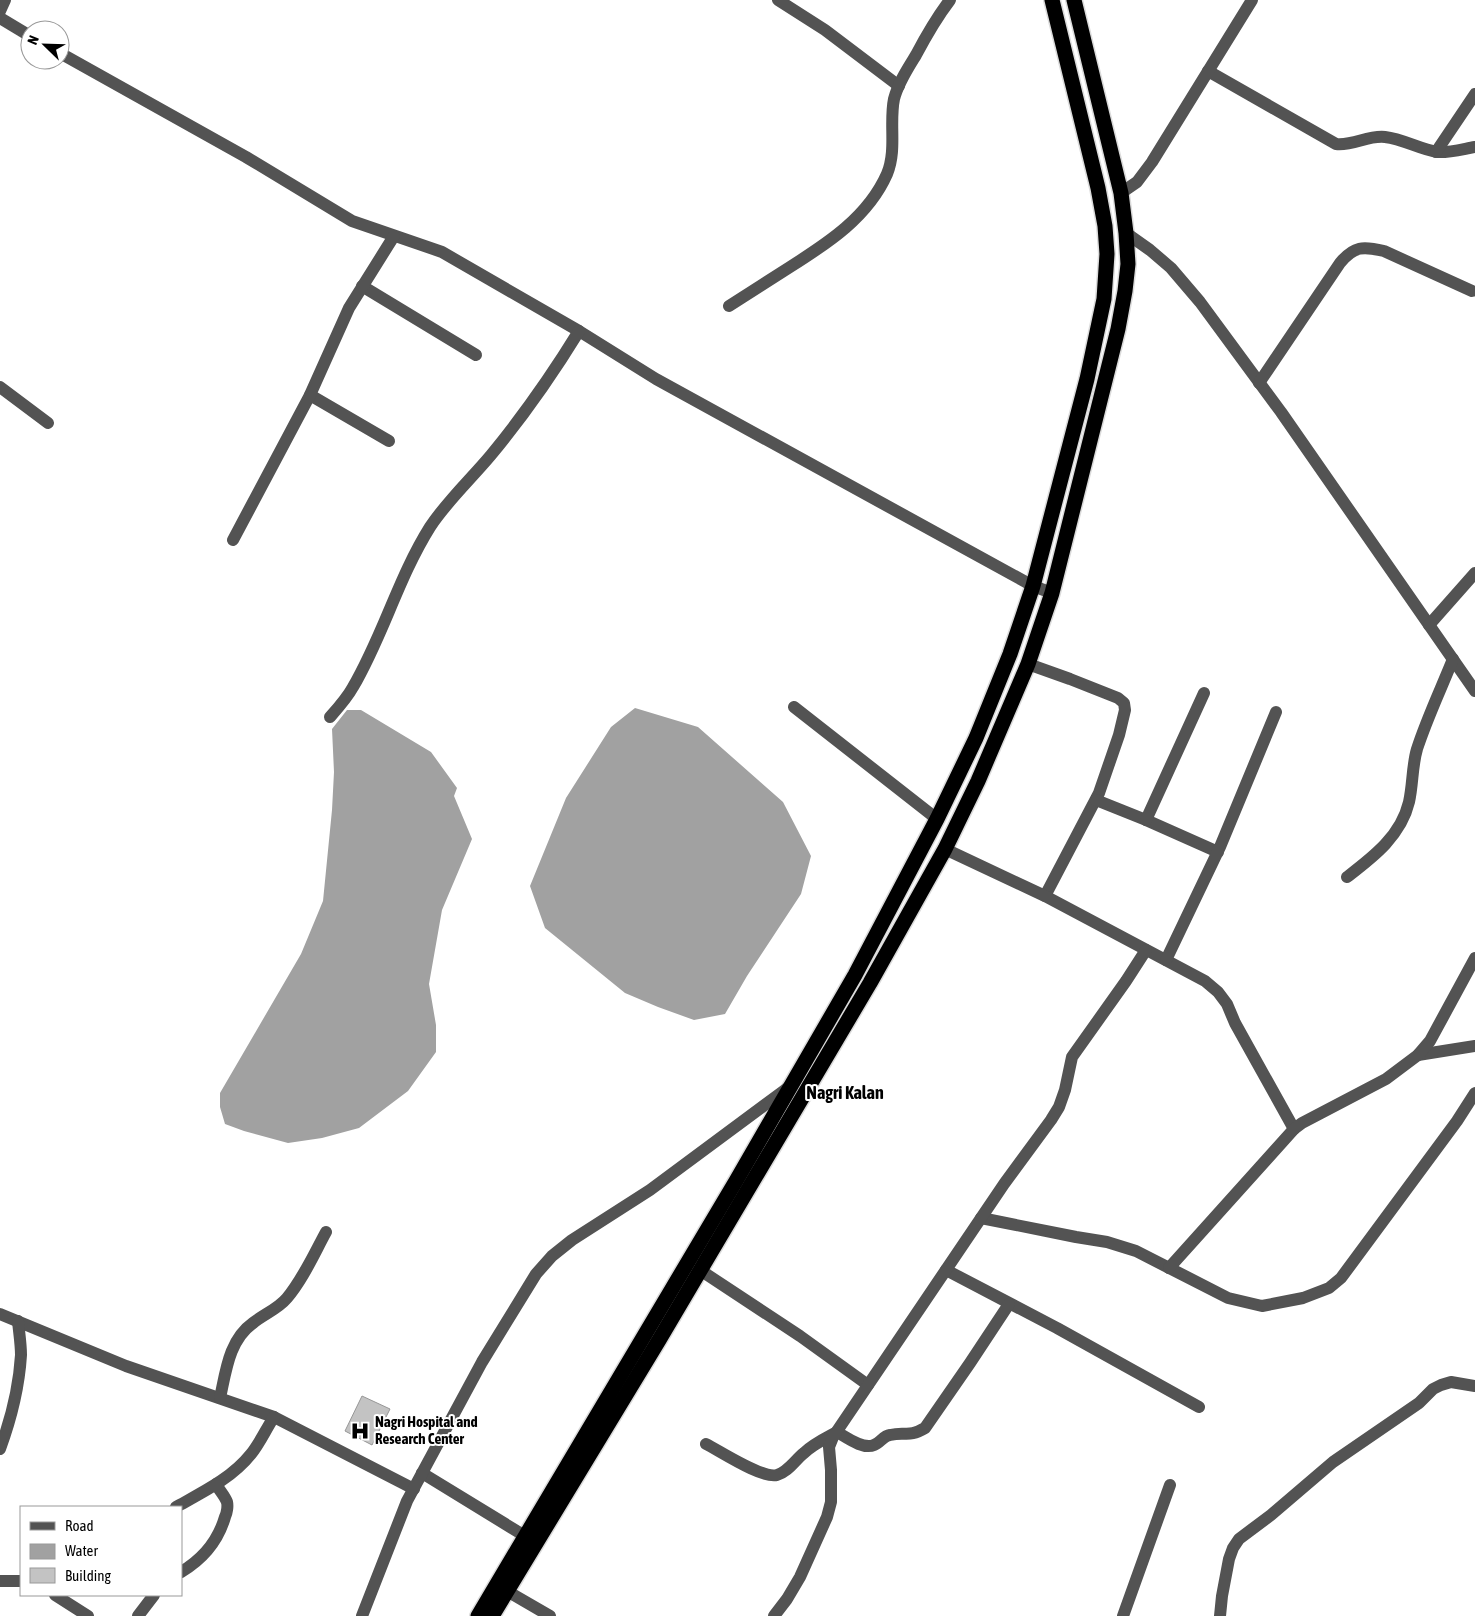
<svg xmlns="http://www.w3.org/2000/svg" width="1475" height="1616" font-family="'Asap Condensed',sans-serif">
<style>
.water{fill:#a1a1a1}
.building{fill:#c3c3c3;stroke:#979797}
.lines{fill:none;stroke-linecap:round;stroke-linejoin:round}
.highway-casing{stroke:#dbdbdb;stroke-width:18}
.minor{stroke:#535353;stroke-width:12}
.highway{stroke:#000;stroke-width:15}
.labels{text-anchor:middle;stroke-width:4;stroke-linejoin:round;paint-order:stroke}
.poi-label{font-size:15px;font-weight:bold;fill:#000;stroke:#fff;text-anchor:start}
.quarter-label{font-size:18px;font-weight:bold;fill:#000;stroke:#fff}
</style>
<rect width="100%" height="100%" fill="#fff"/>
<!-- water -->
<g class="water">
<polygon points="635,708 698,727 783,802 811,856 801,894 747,976 725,1014 694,1020 658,1007 625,993 545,928 530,886 566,798 611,727"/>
<polygon points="347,710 361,710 431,752 457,788 454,796 472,839 442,910 429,984 436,1025 436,1052 408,1091 359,1128 322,1138 288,1143 244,1131 225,1124 220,1107 220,1093 301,954 323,901 332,810 334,772 332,729"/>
</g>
<!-- building -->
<polygon class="building" points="362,1396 390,1409 372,1445 345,1431"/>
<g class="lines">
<!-- highway casing -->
<g class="highway-casing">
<g id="highway">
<polyline points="478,1616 736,1181 855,975 937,819 976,738 1010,654 1033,586 1087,379 1104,299 1107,254 1105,226 1098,188 1052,0"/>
<polyline points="492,1616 659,1340 870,983 945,849 978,781 1028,664 1052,593 1118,329 1125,291 1128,264 1126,233 1121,193 1074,0"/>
</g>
</g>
<!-- minor -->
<g class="minor">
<polyline points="778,0 825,30 899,86"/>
<polyline points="0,11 5,0"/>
<polyline points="0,18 30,36"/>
<polyline points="60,53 246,157 352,221 442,252 579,331 656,379 1033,586 1052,593"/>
<path d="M1208 71 1336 144C1353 146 1368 135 1385 137 1403 139 1419 149 1437 152 1449 153 1463 149 1475 147"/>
<polyline points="1436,152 1475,94"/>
<polyline points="1121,193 1137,182 1152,162 1252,0"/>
<polyline points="1126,233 1150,250 1171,268 1200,302 1281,412 1475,691"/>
<polyline points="362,286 476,355"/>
<path d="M729 306C749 293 770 280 790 267 828 243 868 217 887 174 897 150 889 123 894 99 898 83 908 68 916 55 926 36 937 17 950 0"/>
<path d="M1259 383 1340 263C1354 246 1363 246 1384 251L1472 291"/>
<polyline points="0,387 48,423"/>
<polyline points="310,395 389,441"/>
<polyline points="233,540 310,395 349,308 394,236"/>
<polyline points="1429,625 1475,573"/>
<polyline points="1028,664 1070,679 1118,698 1124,703 1125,710 1119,735 1099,793 1045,896"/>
<polyline points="794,707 937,819"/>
<path d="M330 717C338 708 347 698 353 687 383 636 398 578 430 527 447 501 471 479 491 455 524 415 552 375 579 331"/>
<polyline points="1096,800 1146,820 1218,852"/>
<polyline points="1146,820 1204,693"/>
<polyline points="945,849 1045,896 1205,981 1218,992 1227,1004 1235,1023 1294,1129"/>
<path d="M1347 877C1373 857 1401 836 1409 802 1413 784 1412 766 1417 749 1427 718 1441 689 1453 659"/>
<polyline points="1166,960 1220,847 1276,712"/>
<polyline points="1418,1055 1475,1046"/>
<polyline points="981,1218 1076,1237 1107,1242 1136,1251 1228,1298 1262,1306 1303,1298 1329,1288 1341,1278 1457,1121 1475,1093"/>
<polyline points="1169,1268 1294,1129 1302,1123 1386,1079 1418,1055 1430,1041 1475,958"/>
<polyline points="700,1270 800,1336 868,1385"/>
<polyline points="946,1270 1057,1328 1199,1407"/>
<polyline points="0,1314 126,1366 274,1417 414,1489"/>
<path d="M220 1398C226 1371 229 1340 253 1323 264 1314 278 1309 287 1298 303 1279 314 1254 326 1232"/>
<path d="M706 1444C720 1451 762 1479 777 1475 788 1472 795 1460 804 1453 813 1444 826 1438 837 1432 846 1437 863 1450 874 1445 880 1443 883 1436 890 1435 906 1431 908 1438 925 1428L970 1363 1009 1304"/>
<path d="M0 1449C11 1419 19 1388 21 1355 21 1344 19 1332 18 1321"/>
<polyline points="422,1473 533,1541"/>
<path d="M176 1507C203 1492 232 1478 251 1454 260 1443 266 1429 274 1417"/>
<path d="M181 1572C203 1559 218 1541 225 1517 227 1513 228 1506 227 1502 225 1496 219 1490 216 1484"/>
<polyline points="0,1581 21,1581"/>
<polyline points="500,1587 550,1616"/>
<polyline points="55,1595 88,1616"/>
<polyline points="138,1616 154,1595"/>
<polyline points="362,1616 407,1501 482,1362 536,1274 552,1256 572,1240 650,1190 789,1087"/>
<polyline points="774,1616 787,1599 800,1577 827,1517 831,1502 831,1470 829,1447 833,1437 1004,1184 1051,1120 1059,1107 1065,1090 1072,1057 1126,981 1146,950"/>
<polyline points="1123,1616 1170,1485"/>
<polyline points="1220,1616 1222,1596 1229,1559 1233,1548 1239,1539 1271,1515 1333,1462 1419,1403 1433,1389 1441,1385 1451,1382 1475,1386"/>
</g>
<!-- highway -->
<use href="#highway" class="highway"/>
</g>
<!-- icons -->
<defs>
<g id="hospital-bare" transform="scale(1.5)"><path d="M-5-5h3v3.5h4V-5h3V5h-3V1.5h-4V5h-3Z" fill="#000" stroke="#fff" stroke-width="2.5" paint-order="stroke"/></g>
</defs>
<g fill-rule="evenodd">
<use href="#hospital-bare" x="360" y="1431"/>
</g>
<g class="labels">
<!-- poi labels -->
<g class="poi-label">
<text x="375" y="1427">Nagri Hospital and<tspan x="375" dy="17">Research Center</tspan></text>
</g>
<!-- quarter labels -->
<g class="quarter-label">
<text x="845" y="1099">Nagri Kalan</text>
</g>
</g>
<!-- legend -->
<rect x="20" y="1506" width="162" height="90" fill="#ffffff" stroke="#999999"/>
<rect x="30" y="1522" width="25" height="8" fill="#535353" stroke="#999999"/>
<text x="65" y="1531" font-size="15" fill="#000000">Road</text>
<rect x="30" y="1544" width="25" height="15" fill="#a1a1a1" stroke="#999999"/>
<text x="65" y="1556" font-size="15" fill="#000000">Water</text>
<rect x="30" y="1568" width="25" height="15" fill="#c3c3c3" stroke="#999999"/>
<text x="65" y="1581" font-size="15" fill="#000000">Building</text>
<!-- north arrow -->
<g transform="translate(45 45) rotate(293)"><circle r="24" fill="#ffffff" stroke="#999999"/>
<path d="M0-4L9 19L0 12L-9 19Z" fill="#000000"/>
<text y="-8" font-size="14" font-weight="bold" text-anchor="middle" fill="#000000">N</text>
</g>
</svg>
